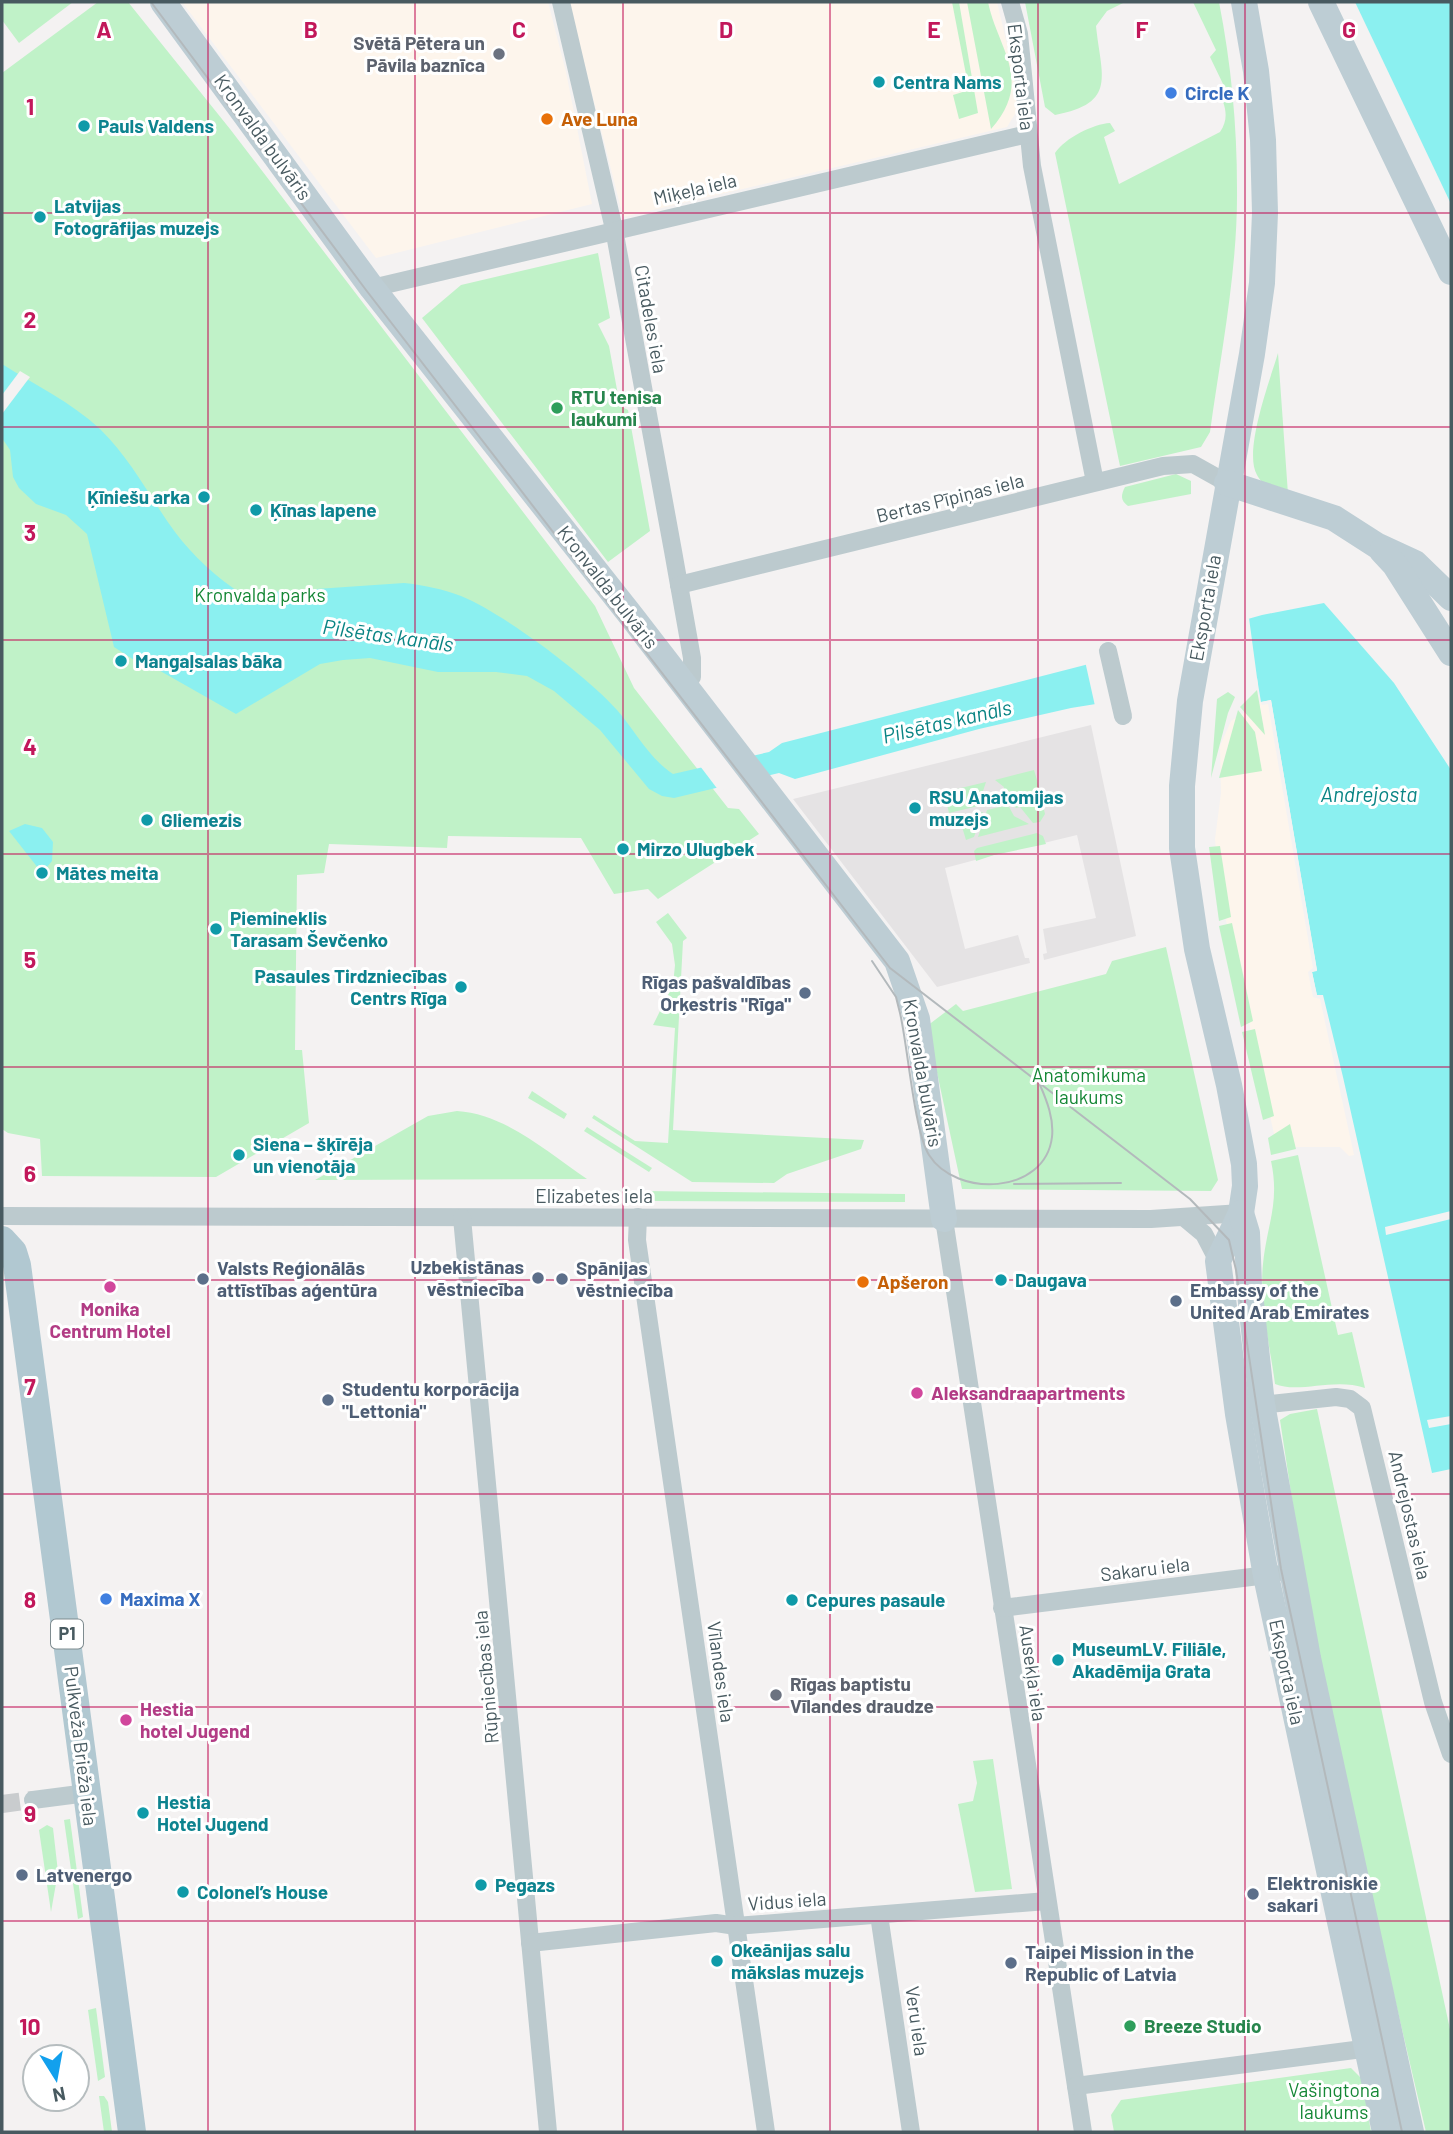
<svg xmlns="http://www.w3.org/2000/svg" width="1453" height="2134" font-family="Barlow,sans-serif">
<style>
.commercial{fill:#fdf5ec}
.education{fill:#e5e3e4}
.green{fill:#c0f2c8}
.water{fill:#8bf0f0}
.pier{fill:#f4f2f2}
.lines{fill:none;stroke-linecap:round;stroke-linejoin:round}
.street-tunnel{stroke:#c9ccce;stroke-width:18;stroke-dasharray:18 9;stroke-linecap:butt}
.street{stroke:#bccace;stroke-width:18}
.secondary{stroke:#bdcdd4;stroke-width:26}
.primary{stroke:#b1c8d1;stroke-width:28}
.tram{stroke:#b3b9bc;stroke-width:2}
.grid{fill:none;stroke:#c2185b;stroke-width:2;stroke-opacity:0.55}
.worship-dot{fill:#6b7280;stroke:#fff;stroke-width:2.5}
.culture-dot{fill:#0f9aa8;stroke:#fff;stroke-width:2.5}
.shop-dot{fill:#3f7fe0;stroke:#fff;stroke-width:2.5}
.food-dot{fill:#e8710a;stroke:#fff;stroke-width:2.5}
.leisure-dot{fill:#2e9e5b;stroke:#fff;stroke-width:2.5}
.service-dot{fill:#5c6f8a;stroke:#fff;stroke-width:2.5}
.hotel-dot{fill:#d1479c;stroke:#fff;stroke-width:2.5}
.labels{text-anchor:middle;stroke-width:6;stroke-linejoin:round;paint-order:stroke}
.shield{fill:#fff;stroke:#7f8c90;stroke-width:2}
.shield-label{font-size:18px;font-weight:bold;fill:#485a60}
.worship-label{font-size:19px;font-weight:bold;fill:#5b616d;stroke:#fff;text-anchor:end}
.street-label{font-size:19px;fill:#485a60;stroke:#fff}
.culture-label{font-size:19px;font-weight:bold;fill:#0d838f;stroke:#fff;text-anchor:start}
.shop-label{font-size:19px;font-weight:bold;fill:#366cbe;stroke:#fff;text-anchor:start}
.food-label{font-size:19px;font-weight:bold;fill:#c56008;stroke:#fff;text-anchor:start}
.leisure-label{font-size:19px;font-weight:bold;fill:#27864d;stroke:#fff;text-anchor:start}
.park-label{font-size:19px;fill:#148735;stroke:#fff}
.service-label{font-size:19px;font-weight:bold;fill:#4e5e75;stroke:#fff;text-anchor:start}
.hotel-label{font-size:19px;font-weight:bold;fill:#b23c85;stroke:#fff;text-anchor:start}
.water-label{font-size:21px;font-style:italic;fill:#098484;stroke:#fff}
.grid-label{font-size:23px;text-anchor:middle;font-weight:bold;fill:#c2185b;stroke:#fff;stroke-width:6;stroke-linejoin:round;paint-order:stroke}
</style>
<rect width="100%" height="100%" fill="#f4f2f2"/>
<!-- commercial -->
<g class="commercial">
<polygon points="182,2 548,2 566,72 592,204 376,258"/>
<polygon points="569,2 997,2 1021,104 1007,127 623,217"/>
<polygon points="1271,700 1323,995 1359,1154 1349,1156 1340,1147 1277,1147 1220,894 1215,839 1221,793 1220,746 1231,721 1261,702"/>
</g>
<!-- education -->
<polygon class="education" points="1091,725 1136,936 1044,960 1043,954 1047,953 1043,929 1096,918 1077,835 994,855 945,868 965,949 1018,935 1025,958 1029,958 1030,963 937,987 793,799"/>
<!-- green -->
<g class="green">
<polygon points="2,2 73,2 19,43 2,20"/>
<polygon points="98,2 128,2 230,129 595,606 634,688 728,808 739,809 759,834 658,899 648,889 614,894 581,838 448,836 447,848 329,844 324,873 297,875 295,1050 302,1050 309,1123 216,1177 42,1176 40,1139 8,1133 2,1129 2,73"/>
<polygon points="952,2 959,2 978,113 959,119 953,95 969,90"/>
<path d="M967 2H988C998 50 1034 80 991 129Z"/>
<path d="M1025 2H1125L1107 11 1096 26C1101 76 1118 103 1055 115L1045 107Z"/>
<path d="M1193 2H1219C1231 63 1237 125 1237 188 1238 269 1221 352 1210 432L1201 447 1120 466 1055 153C1065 138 1093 124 1110 123L1115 131 1104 137 1119 184 1220 132C1230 117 1225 105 1218 90L1224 86 1210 57 1216 50Z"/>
<polygon points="598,253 610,318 598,324 609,346 620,406 628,410 650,531 608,562 422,318 461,285"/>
<path d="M1278 353 1288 494C1276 490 1263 487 1257 475 1243 451 1270 380 1278 353Z"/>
<path d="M1176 474 1191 481V494L1128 506C1120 500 1121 495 1125 487Z"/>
<polygon points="1257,690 1265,735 1240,707"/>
<polygon points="1228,692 1235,697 1228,713 1211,778 1217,699"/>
<polygon points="1238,710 1255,732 1262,771 1219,778"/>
<polygon points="1034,770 1040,790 1001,800 1004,787 995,780"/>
<polygon points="986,782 982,794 991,803 949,813 944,792"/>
<polygon points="1041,797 1045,814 1040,822 1033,823 1020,807 1016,808 1012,804"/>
<polygon points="1008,805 1014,816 1029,824 978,837 987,810"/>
<polygon points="983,812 974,837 966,840 959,817"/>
<polygon points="1037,833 1043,836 1046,844 994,855 976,861 974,851 977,848"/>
<polygon points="1220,846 1231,917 1219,921 1209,847"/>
<polygon points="668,913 687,938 683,941 673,1130 864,1140 861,1149 787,1174 774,1183 692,1182 592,1118 594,1115 635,1141 668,1143 675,1028 653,1025 673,985 675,965 672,944 656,922"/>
<polygon points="1232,923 1253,1021 1241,1027 1219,926"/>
<polygon points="1166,947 1218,1180 1211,1191 962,1189 927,1026 956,1004 963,1011 1106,974 1112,961"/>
<polygon points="1255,1029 1274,1116 1263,1120 1242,1032"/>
<polygon points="532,1091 567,1114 564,1119 528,1098"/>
<path d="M457 1111C506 1114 548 1153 587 1179L315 1180 428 1116Z"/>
<polygon points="1290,1124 1296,1149 1271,1155 1268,1138"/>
<polygon points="587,1127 652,1168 649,1172 584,1131"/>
<path d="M1298 1155 1338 1335 1352 1332 1365 1388C1334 1377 1299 1394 1275 1384 1270 1346 1259 1302 1263 1264 1267 1224 1280 1203 1271 1161Z"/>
<polygon points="644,1191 905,1194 905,1202 653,1201"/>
<polygon points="1317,1409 1451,2034 1451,2132 1426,2132 1318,1670 1280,1420 1290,1414"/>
<polygon points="993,1759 1012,1889 975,1892 958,1804 973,1801 977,1783 973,1761"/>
<polygon points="70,1819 83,1917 78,1919 64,1820"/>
<polygon points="47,1825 53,1828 58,1872 51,1912 39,1830"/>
<polygon points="96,2008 105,2077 98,2081 88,2010"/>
<polygon points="1351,2068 1362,2079 1371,2132 1114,2132 1111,2115 1121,2100"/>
<polygon points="99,2096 104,2096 108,2102 112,2132 104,2132"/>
</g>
<!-- water -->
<g class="water">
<polygon points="1355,2 1451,2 1451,204 1364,21"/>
<path d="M2 364C35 385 71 402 100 429 131 459 150 498 175 532 193 556 217 578 242 594L404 583C424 585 442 589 461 596 503 613 587 676 617 710 637 733 648 757 673 774L769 752 782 743 1085 665 1262 615 1324 603 1394 683 1451 770V1529L1445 1497 1426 1470 1322 995 1317 996 1312 972 1317 970 1271 700 1261 702 1257 678 1071 708 979 729 795 779 779 773 674 798 662 796 649 789 600 730 554 691 527 676 496 672H438L370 658 343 660 320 664 236 714 155 668 151 671 114 647 87 534 66 515 36 504 19 488 13 477 10 450 2 438Z"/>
<polygon points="25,824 42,828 53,842 52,861 42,873 9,831"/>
</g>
<!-- pier -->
<g class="pier">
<polygon points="20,371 30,377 2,414 2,395"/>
<polygon points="1249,618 1258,685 1255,686 1254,681 1095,706 1085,661"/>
<polygon points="1271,700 1317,971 1312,972 1317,995 1323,995 1343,1077 1432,1473 1451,1469 1451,1530 1448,1530 1442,1498 1423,1471 1320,999 1313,997 1308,972 1313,968 1268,704 1262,705 1261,702"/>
<polygon points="751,753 770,778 719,791 700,766"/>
<polygon points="1451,1211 1451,1219 1386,1235 1385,1227"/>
<polygon points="1451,1416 1451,1424 1429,1428 1427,1420"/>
</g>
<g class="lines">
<!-- street-tunnel -->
<polyline class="street-tunnel" points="2,1804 33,1800"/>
<!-- street -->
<g class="street">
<polyline points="561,2 614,229 673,551 692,658 692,677 685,685"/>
<polyline points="1010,2 1019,34 1032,166 1095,482"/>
<polyline points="372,288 1028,134"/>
<polyline points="679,585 1163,466 1193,464 1227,483"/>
<polyline points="1108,651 1123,716"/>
<polyline points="2,1216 1151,1219 1241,1213"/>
<polyline points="638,1217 637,1240 766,2132"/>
<polyline points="462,1218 548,2132"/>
<polyline points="944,1219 1083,2132"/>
<polyline points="1186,1219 1204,1234 1218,1261"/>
<polyline points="1251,1406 1336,1397 1350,1399 1362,1408 1433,1702 1451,1754"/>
<polyline points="1002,1608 1275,1574"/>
<polyline points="33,1800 87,1793"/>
<polyline points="879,1915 911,2132"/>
<polyline points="530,1943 716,1923 736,1926 1047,1901"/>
<polyline points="1076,2086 1378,2047"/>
</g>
<!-- secondary -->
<g class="secondary">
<polyline points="163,2 372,288 632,617 897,961 917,1019 944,1219"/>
<polyline points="1244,2 1256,71 1263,140 1265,213 1262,283 1252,354 1190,701 1182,786 1182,848 1197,949 1229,1085 1244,1164 1245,1186 1241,1213 1218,1261 1238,1414 1266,1576 1385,2132"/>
<polyline points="1321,2 1451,272"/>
<polyline points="1227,483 1334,518 1376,545 1415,563 1451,598"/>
<polyline points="1382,551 1395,565 1451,653"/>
<polyline points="1241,1213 1247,1233 1249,1284 1262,1404 1308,1658 1411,2132"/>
</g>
<!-- primary -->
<polyline class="primary" points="2,1240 13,1252 17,1265 132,2132"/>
<!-- tram -->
<g class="tram">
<polyline points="151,2 366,290 890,968 1190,1199 1229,1240 1236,1270 1281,1569 1402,2132"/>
<path d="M872 961 896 997 900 1013C908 1047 914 1131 929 1155 956 1198 1045 1195 1052 1137 1054 1119 1047 1101 1040 1085"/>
<polyline points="1014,1184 1121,1183"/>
</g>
</g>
<!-- grid -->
<path class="grid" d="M208 2V2132M415 2V2132M623 2V2132M830 2V2132M1038 2V2132M1245 2V2132M2 213H1451M2 427H1451M2 640H1451M2 854H1451M2 1067H1451M2 1280H1451M2 1494H1451M2 1707H1451M2 1921H1451"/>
<!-- markers -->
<g class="worship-dot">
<circle cx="499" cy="54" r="7"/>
<circle cx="776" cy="1695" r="7"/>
</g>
<g class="culture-dot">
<circle cx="879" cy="82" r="7"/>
<circle cx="84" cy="126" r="7"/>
<circle cx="40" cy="217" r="7"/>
<circle cx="204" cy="497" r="7"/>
<circle cx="256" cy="510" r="7"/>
<circle cx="121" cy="661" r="7"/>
<circle cx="915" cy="808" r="7"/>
<circle cx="147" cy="820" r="7"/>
<circle cx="623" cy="849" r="7"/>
<circle cx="42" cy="873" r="7"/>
<circle cx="216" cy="929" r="7"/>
<circle cx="461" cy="987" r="7"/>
<circle cx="239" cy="1155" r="7"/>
<circle cx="1001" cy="1280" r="7"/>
<circle cx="792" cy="1600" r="7"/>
<circle cx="1058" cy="1660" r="7"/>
<circle cx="143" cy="1813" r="7"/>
<circle cx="481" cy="1885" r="7"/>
<circle cx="183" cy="1892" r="7"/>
<circle cx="717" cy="1961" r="7"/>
</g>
<g class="shop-dot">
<circle cx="1171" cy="93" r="7"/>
<circle cx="106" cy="1599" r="7"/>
</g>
<g class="food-dot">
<circle cx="547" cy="119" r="7"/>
<circle cx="863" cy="1282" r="7"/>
</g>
<g class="leisure-dot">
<circle cx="557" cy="408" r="7"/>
<circle cx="1130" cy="2026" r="7"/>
</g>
<g class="service-dot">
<circle cx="805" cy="993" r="7"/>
<circle cx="538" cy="1278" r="7"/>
<circle cx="203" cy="1279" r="7"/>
<circle cx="562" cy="1279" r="7"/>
<circle cx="1176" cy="1301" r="7"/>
<circle cx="328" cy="1400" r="7"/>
<circle cx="22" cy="1875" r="7"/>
<circle cx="1253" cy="1894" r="7"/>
<circle cx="1011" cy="1963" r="7"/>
</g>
<g class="hotel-dot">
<circle cx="110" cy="1287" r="7"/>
<circle cx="917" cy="1393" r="7"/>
<circle cx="126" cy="1720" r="7"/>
</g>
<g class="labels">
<!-- shield labels -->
<rect class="shield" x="51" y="1619.5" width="32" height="29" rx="5"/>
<g class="shield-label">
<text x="67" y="1640">P1</text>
</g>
<!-- worship labels -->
<g class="worship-label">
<text x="485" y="50">Svētā Pētera un<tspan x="485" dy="22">Pāvila baznīca</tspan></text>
<text x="790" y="1691" text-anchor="start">Rīgas baptistu<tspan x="790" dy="22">Vīlandes draudze</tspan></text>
</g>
<!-- street labels -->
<g class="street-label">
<text transform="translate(1021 77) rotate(83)" y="7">Eksporta iela</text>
<text transform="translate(263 137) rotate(54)" y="7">Kronvalda bulvāris</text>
<text transform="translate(695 189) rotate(-13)" y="7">Miķeļa iela</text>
<text transform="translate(651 319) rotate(80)" y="7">Citadeles iela</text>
<text transform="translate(950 498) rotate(-14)" y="7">Bertas Pīpiņas iela</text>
<text transform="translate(608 587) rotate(52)" y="7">Kronvalda bulvāris</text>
<text transform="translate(1205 608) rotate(-80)" y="7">Eksporta iela</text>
<text transform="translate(923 1073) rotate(80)" y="7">Kronvalda bulvāris</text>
<text x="594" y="1203">Elizabetes iela</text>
<text transform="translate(1410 1515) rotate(77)" y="7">Andrejostas iela</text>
<text transform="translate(1145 1569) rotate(-7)" y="7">Sakaru iela</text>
<text transform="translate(721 1672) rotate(82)" y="7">Vīlandes iela</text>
<text transform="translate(1287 1672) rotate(78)" y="7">Eksporta iela</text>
<text transform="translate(1033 1673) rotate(82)" y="7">Ausekļa iela</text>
<text transform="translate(486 1677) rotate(-95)" y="7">Rūpniecības iela</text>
<text transform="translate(81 1746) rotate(83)" y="7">Pulkveža Brieža iela</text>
<text transform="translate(787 1901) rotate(-4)" y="7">Vidus iela</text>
<text transform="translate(917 2021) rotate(82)" y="7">Veru iela</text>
</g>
<!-- culture labels -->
<g class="culture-label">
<text x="893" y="89">Centra Nams</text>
<text x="98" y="133">Pauls Valdens</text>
<text x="54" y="213">Latvijas<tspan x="54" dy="22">Fotogrāfijas muzejs</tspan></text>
<text x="190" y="504" text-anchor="end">Ķīniešu arka</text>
<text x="270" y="517">Ķīnas lapene</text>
<text x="135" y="668">Mangaļsalas bāka</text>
<text x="929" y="804">RSU Anatomijas<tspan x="929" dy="22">muzejs</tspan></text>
<text x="161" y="827">Gliemezis</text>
<text x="637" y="856">Mirzo Ulugbek</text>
<text x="56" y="880">Mātes meita</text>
<text x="230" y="925">Piemineklis<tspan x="230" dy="22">Tarasam Ševčenko</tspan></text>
<text x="447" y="983" text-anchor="end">Pasaules Tirdzniecības<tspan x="447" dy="22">Centrs Rīga</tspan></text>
<text x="253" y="1151">Siena – šķīrēja<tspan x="253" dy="22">un vienotāja</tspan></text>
<text x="1015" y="1287">Daugava</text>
<text x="806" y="1607">Cepures pasaule</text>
<text x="1072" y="1656">MuseumLV. Filiāle,<tspan x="1072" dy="22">Akadēmija Grata</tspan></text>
<text x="157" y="1809">Hestia<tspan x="157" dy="22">Hotel Jugend</tspan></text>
<text x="495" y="1892">Pegazs</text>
<text x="197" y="1899">Colonel’s House</text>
<text x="731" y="1957">Okeānijas salu<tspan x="731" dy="22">mākslas muzejs</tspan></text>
</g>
<!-- shop labels -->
<g class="shop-label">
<text x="1185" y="100">Circle K</text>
<text x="120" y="1606">Maxima X</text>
</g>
<!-- food labels -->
<g class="food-label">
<text x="561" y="126">Ave Luna</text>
<text x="877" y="1289">Apšeron</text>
</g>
<!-- leisure labels -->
<g class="leisure-label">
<text x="571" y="404">RTU tenisa<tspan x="571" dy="22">laukumi</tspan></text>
<text x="1144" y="2033">Breeze Studio</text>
</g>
<!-- park labels -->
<g class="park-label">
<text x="260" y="602">Kronvalda parks</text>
<text x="1089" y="1082">Anatomikuma<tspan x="1089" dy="22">laukums</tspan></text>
<text x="1334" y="2097">Vašingtona<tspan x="1334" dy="22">laukums</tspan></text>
</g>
<!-- service labels -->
<g class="service-label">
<text x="791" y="989" text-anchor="end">Rīgas pašvaldības<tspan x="791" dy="22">Orķestris "Rīga"</tspan></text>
<text x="524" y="1274" text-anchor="end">Uzbekistānas<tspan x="524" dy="22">vēstniecība</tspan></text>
<text x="217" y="1275">Valsts Reģionālās<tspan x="217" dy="22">attīstības aģentūra</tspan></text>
<text x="576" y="1275">Spānijas<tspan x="576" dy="22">vēstniecība</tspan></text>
<text x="1190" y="1297">Embassy of the<tspan x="1190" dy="22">United Arab Emirates</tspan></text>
<text x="342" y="1396">Studentu korporācija<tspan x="342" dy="22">"Lettonia"</tspan></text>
<text x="36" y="1882">Latvenergo</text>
<text x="1267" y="1890">Elektroniskie<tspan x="1267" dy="22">sakari</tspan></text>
<text x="1025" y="1959">Taipei Mission in the<tspan x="1025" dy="22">Republic of Latvia</tspan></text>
</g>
<!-- hotel labels -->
<g class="hotel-label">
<text x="110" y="1316" text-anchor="middle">Monika<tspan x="110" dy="22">Centrum Hotel</tspan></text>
<text x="931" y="1400">Aleksandraapartments</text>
<text x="140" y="1716">Hestia<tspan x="140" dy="22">hotel Jugend</tspan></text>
</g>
<!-- water labels -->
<g class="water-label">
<text transform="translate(388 636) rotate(8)" y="7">Pilsētas kanāls</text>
<text transform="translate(947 722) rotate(-13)" y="7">Pilsētas kanāls</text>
<text x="1369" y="802">Andrejosta</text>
</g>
</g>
<g class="grid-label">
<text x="104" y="38">A</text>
<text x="311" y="38">B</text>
<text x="519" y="38">C</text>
<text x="726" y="38">D</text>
<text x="934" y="38">E</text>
<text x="1142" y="38">F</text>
<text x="1349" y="38">G</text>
<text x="30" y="115">1</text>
<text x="30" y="328">2</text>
<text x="30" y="541">3</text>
<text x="30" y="755">4</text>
<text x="30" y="968">5</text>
<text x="30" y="1182">6</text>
<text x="30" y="1395">7</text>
<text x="30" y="1608">8</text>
<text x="30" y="1822">9</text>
<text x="30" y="2035">10</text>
</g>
<!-- border -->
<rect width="1453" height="2134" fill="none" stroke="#485a60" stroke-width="7"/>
<!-- north arrow -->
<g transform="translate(56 2078) rotate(169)"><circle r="33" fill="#ffffff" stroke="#b6bdbf" stroke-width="2"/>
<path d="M0-5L12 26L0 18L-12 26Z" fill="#12a0ed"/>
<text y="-10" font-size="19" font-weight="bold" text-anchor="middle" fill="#485a60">N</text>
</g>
</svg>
